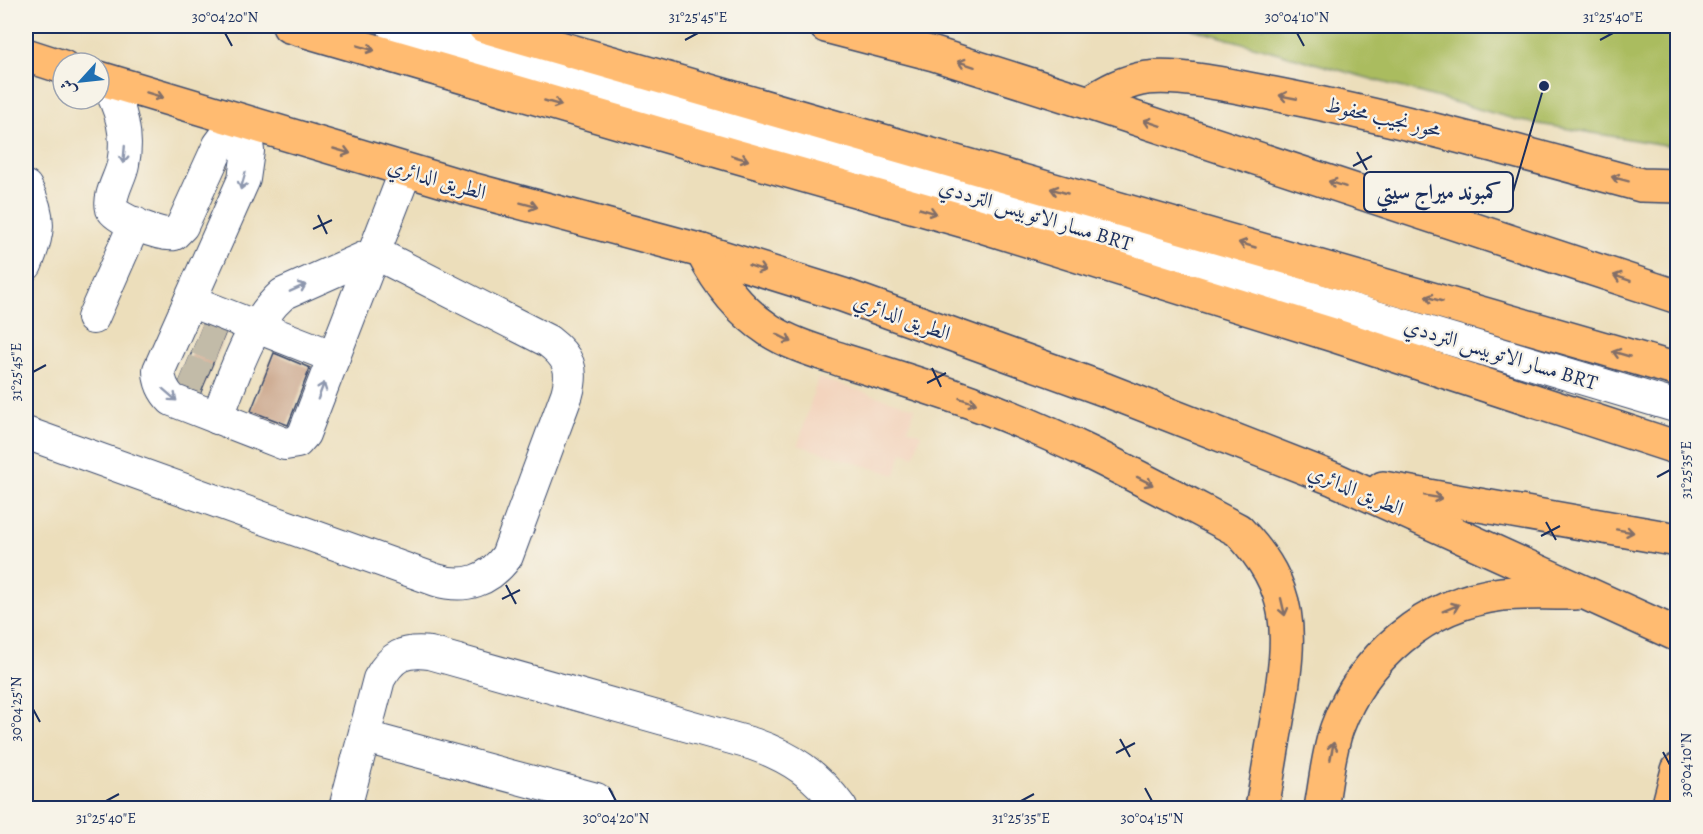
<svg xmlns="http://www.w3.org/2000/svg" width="1703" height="834" font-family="Alegreya,Amiri,serif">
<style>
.built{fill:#f3d4be}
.green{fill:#aabc5f;stroke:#62765e;stroke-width:1.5}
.building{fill:#c59c80}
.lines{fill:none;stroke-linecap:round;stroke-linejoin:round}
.minor-tunnel{stroke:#c2bba8;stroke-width:32;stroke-dasharray:32 16;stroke-linecap:butt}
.minor-casing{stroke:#3a496c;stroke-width:34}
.major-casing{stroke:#3a496c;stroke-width:36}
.highway-casing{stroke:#3a496c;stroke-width:36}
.minor{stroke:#fff;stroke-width:32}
.major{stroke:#ffbb71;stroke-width:33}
.highway{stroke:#ffbb71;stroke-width:33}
.oneway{stroke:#826e67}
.oneway2{stroke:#8d97ae}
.ticks{fill:none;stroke:#1b2f5e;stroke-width:2}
.labels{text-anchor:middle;stroke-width:4.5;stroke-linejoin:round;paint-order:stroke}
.street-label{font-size:21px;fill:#1b2f5e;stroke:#f7f3e8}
.leader{fill:none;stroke:#1b2f5e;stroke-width:2}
.callout-dot{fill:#1b2f5e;stroke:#f7f3e8;stroke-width:2}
.callout{fill:#f7f3e8;stroke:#1b2f5e;stroke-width:2}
.callout-label{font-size:22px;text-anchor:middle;font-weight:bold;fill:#1b2f5e}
.neatline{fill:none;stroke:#1b2f5e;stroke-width:2}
.ticks-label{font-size:15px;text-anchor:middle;fill:#1b2f5e}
</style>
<rect width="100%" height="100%" fill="#f7f3e8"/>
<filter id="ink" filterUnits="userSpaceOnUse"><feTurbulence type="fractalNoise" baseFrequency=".0167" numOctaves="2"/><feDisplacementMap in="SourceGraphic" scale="12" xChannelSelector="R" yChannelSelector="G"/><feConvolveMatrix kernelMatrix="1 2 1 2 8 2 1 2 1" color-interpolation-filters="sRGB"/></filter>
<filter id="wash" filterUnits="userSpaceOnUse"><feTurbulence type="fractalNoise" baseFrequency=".008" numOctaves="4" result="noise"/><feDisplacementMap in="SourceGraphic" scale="24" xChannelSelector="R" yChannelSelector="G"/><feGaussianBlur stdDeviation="1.35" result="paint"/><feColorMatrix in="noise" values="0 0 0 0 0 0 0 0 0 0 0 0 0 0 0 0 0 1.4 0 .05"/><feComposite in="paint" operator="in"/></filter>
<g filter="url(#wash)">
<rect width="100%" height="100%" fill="#ecdebb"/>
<!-- built -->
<polygon class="built" points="818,378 915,408 908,429 921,434 914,456 902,452 895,475 798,445"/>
<!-- green -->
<polygon class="green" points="1182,26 1677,26 1677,147 1521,121"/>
<g id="blocks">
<!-- building -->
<g class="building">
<polygon points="203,325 225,334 201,392 182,385 180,381"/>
<polygon points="274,353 310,368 288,425 251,411"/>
</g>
</g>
</g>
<g filter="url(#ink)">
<use href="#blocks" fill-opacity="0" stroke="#3a496c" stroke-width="1.5"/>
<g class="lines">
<!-- minor-tunnel -->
<g class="minor-tunnel">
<polyline points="197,338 220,347"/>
<polyline points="184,370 206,379"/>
</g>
<!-- minor casing -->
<g class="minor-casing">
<g id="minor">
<polyline points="393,26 770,136 1678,407"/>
<path d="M105 80C120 105 129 134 123 164 121 177 108 195 112 209 116 219 163 237 174 234L182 226 219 145 237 121"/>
<path d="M244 123 248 151 244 179 159 370C159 382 163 391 172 400L285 444 297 442 304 434 406 170"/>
<path d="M26 187C42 218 39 234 26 265"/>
<polyline points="190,301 334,357"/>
<polyline points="93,318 135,223"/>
<path d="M217 418C234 376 249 324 283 294L375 253"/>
<path d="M26 433 436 580C465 589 489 581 507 556L567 394C574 369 569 357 548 341L375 253"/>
<polyline points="365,737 596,799"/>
<path d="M345 808 379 679C392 656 403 650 430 653L753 744C791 757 817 775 841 808"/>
</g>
</g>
<!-- major casing -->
<g class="major-casing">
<g id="major">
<path d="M1089 103C1107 91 1125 81 1147 78 1182 74 1238 87 1274 94 1398 118 1519 152 1641 185L1678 186"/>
<polyline points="1668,808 1678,770"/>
</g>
</g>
<!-- highway casing -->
<g class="highway-casing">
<g id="highway">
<polyline points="289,26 732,155 985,227 1333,335 1678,448"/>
<polyline points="484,26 1678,370"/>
<polyline points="826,26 934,54 1089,103 1678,297"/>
<polyline points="26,55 63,67"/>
<polyline points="99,78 474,190 702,251 843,295 1106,390 1334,479 1678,635"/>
<path d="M702 251C718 283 739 310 769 330 792 345 819 352 845 361 887 374 929 387 971 402 1063 435 1151 484 1238 530 1295 589 1291 633 1279 709 1273 742 1268 775 1262 808"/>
<polyline points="1383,488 1678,540"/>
<path d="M1321 808C1326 782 1328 753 1337 728 1363 657 1426 603 1502 594 1526 592 1551 593 1575 593"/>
</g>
</g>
<!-- minor -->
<use href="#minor" class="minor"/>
<!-- major -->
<use href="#major" class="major"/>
<!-- highway -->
<use href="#highway" class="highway"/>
</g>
<!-- one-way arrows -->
<defs><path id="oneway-shaft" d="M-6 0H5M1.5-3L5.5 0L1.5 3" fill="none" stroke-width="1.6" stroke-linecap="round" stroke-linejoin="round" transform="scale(1.5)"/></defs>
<g class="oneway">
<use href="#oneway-shaft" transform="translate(366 48) rotate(16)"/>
<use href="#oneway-shaft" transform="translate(966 64) rotate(-162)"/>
<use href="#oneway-shaft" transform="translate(155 95) rotate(17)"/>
<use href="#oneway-shaft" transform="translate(1288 97) rotate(-169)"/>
<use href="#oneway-shaft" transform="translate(553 103) rotate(16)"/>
<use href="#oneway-shaft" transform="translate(1152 123) rotate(-162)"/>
<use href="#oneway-shaft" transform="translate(342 151) rotate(16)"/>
<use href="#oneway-shaft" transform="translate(740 158) rotate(16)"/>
<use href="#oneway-shaft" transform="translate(1620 179) rotate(-165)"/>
<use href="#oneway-shaft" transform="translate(1337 184) rotate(-162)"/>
<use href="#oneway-shaft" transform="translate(1059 191) rotate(-164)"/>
<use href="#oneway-shaft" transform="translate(529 205) rotate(15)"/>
<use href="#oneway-shaft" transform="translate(928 211) rotate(16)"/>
<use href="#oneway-shaft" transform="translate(1247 245) rotate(-164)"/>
<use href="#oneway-shaft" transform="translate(757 268) rotate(18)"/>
<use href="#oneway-shaft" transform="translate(1622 278) rotate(-161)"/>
<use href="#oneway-shaft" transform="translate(1434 299) rotate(-164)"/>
<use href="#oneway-shaft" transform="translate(784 338) rotate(27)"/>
<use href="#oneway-shaft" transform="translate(1621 354) rotate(-164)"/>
<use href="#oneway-shaft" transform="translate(968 401) rotate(19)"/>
<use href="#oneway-shaft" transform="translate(1145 481) rotate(27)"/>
<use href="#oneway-shaft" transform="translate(1433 497) rotate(10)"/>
<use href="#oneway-shaft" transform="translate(1625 531) rotate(10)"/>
<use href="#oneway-shaft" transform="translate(1283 607) rotate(77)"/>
<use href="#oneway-shaft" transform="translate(1451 608) rotate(-22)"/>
<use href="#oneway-shaft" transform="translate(1332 751) rotate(-79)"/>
</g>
<g class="oneway2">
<use href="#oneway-shaft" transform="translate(124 155) rotate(95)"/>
<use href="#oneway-shaft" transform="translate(243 181) rotate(106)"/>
<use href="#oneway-shaft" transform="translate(298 288) rotate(-24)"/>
<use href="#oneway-shaft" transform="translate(321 391) rotate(-69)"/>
<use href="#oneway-shaft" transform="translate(170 395) rotate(41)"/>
</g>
</g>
<!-- ticks -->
<path class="ticks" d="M225 33 232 46M1297 33 1304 46M685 40 698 33M1600 40 1613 33M1357 152 1367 170M1353 166 1372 156M318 215 327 234M313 229 332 220M932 368 941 387M33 372 46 365M927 383 946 373M1657 477 1670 470M1546 522 1556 540M1541 536 1560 526M506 585 516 604M502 599 520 590M33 709 40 722M1120 739 1130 757M1663 752 1670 765M1116 753 1135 743M609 788 616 801M1145 788 1152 801M106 801 119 794M1021 801 1034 794"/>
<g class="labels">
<!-- street labels -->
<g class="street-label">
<text transform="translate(1383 117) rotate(13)" y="7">محور نجيب محفوظ</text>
<text transform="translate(437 179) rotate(16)" y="7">الطريق الدائري</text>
<text transform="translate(1036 215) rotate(17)" y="7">مسار الاتوبيس الترددي BRT</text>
<text transform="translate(902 317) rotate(20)" y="7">الطريق الدائري</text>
<text transform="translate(1501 354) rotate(17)" y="7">مسار الاتوبيس الترددي BRT</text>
<text transform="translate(1356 490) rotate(23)" y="7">الطريق الدائري</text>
</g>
</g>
<!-- callouts -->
<path class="leader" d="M1544 86L1513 192"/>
<circle class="callout-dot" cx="1544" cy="86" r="6"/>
<rect class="callout" x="1364" y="172" width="149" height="40" rx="6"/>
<g class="callout-label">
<text x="1439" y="199">كمبوند ميراج سيتي</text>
</g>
<!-- margin -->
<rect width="1703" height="834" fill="none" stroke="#f7f3e8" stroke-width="66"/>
<!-- north arrow -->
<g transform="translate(81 81) rotate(243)"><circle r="28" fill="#f7f3e8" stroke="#9fa5b1" stroke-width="1.5"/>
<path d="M0-4.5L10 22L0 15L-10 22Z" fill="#1f6fb2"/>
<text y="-9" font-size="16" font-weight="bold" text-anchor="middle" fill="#1b2f5e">ش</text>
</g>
<rect x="33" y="33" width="1637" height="768" class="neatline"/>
<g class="ticks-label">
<text x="225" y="22">30°04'20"N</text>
<text x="698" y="22">31°25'45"E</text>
<text x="1297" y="22">30°04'10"N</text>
<text x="1613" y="22">31°25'40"E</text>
<text transform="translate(16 372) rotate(-90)" y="5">31°25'45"E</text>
<text transform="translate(1686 470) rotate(-90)" y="5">31°25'35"E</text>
<text transform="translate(16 709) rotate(-90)" y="5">30°04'25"N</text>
<text transform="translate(1686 765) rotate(-90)" y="5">30°04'10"N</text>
<text x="106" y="823">31°25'40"E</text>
<text x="616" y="823">30°04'20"N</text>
<text x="1021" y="823">31°25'35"E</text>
<text x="1152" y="823">30°04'15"N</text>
</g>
</svg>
